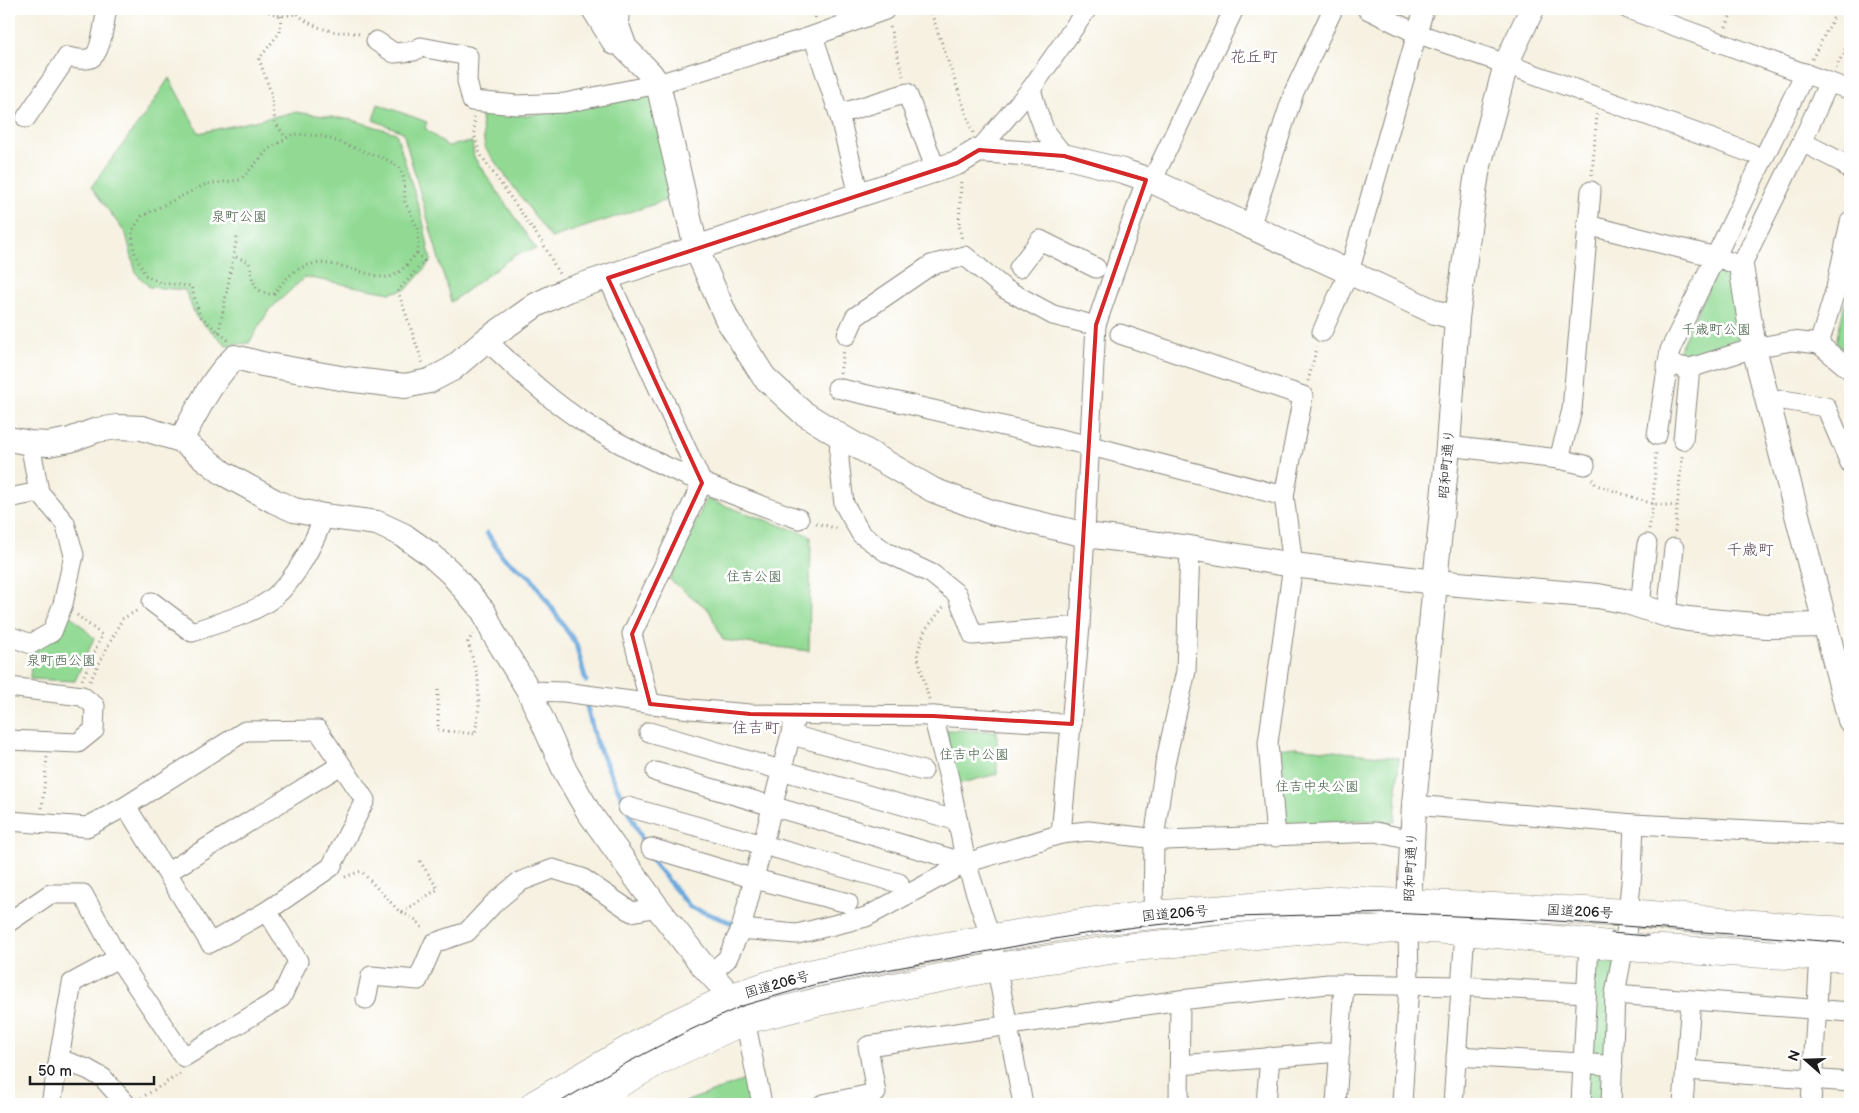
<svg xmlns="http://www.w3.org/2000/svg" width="1859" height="1113" font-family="'Balsamiq Sans','Klee One',sans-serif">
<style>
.green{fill:#92da94;stroke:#577b58}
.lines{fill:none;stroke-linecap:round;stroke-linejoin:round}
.stream{stroke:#6aa8dc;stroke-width:5}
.minor-casing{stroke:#89867e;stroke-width:21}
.tertiary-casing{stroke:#89867e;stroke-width:26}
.trunk-casing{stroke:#89867e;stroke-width:29}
.path{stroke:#89867e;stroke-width:3;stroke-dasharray:1 4;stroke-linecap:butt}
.minor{stroke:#fff;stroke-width:19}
.tertiary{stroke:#fff;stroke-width:24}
.trunk{stroke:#fff;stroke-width:28}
.tram{stroke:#1c1c1c;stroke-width:1}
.marked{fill:none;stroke:#d62828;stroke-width:4;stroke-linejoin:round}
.labels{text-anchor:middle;stroke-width:5;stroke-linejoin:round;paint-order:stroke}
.park-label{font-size:14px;fill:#455e46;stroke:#fff}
.street-label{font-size:14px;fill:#1c1c1c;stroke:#fff}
.quarter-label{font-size:16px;fill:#624e5d;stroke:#fff}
</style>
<rect width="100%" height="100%" fill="#fff"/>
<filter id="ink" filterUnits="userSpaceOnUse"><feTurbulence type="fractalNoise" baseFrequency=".02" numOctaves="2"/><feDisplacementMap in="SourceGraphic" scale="10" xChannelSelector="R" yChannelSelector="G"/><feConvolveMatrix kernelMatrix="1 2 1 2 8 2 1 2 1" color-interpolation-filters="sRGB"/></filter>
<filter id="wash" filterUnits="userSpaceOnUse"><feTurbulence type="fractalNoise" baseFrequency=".0096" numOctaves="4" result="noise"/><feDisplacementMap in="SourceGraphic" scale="20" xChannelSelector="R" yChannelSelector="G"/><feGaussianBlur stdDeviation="1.12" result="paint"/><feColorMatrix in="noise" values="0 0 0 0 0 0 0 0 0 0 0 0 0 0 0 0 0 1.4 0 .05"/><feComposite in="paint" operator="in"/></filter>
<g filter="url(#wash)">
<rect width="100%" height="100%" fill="#f6f1e1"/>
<!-- green -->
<g class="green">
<polygon points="169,78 199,133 295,112 353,120 396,133 423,221 431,261 407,289 390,293 305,277 269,310 249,343 226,345 196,317 185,290 149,287 136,273 126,234 91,187 146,113"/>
<polygon points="652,95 673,198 551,238 485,148 480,110 526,116"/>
<polygon points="378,104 427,122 425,128 447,146 472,142 474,157 536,249 515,255 451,302 403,132 373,120"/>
<polygon points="1719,266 1727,269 1744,345 1695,361 1678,352"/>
<polygon points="1845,303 1850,303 1850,356 1836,342"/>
<polygon points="706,499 811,536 809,651 723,640 709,610 670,580"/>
<polygon points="69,614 94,638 75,681 30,679 32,651"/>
<polygon points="946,730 997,731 997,774 958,784"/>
<polygon points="1295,747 1399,758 1395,822 1355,820 1283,826 1278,749"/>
<polygon points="1593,948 1620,950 1610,1061 1586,1060"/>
<polygon points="1585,1066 1609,1069 1608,1104 1584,1104"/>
<polygon points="745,1080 750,1104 679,1104"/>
</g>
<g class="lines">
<!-- stream -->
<g class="stream">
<polyline points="487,533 503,557 531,577 576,644 586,681"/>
<polyline points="587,707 596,742 625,804"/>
<polyline points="629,812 653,862 690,907 735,924"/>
</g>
</g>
</g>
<g filter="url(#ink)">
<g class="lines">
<!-- minor casing -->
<g class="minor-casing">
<g id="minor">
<polyline points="591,9 613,45"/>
<polyline points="1367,9 1416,33 1506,64 1751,153"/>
<polyline points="1628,9 1850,90"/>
<polyline points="813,36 839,114 859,195"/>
<polyline points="376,41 394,53 414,51 421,47 468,56 467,81 472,101 517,105 565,103 658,84 813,36 885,10"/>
<polyline points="1031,89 1037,110 1045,132 1064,156"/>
<polyline points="839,114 907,93 936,170"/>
<path d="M26 118 67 57C74 58 84 61 91 58 102 53 104 20 107 9"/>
<polyline points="1802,142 1843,163 1850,170"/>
<polyline points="979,150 1031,89 1087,9"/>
<polyline points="1152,181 1234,9"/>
<polyline points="1850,222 1836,288 1819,344 1850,370"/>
<polyline points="1587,225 1716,257 1741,266 1802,142 1829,82"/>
<polyline points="1250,227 1294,92 1333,9"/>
<polyline points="1019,268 1040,240 1096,268"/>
<polyline points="608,278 702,483 632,634 650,704"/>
<polyline points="1322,332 1349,272 1424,9"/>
<polyline points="847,335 855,317 931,265 965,256 1005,289 1053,315 1085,323"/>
<path d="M486 340C518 370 551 402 588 425 654 466 726 493 799 519"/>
<polyline points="1667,365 1690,368 1754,348 1792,341 1819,344"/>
<polyline points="837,388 1091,446 1284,496 1303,396 1120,334"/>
<polyline points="1768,402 1783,400 1826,407 1850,463"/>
<polyline points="1657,435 1670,350 1805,73"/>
<polyline points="840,436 839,460 844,504 861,534 886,552 932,574 957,594 973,635 1080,626"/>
<polyline points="1683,440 1690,368"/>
<polyline points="1448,446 1559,459 1585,465"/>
<polyline points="1559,459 1572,410 1591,191"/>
<polyline points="9,498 39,492"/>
<path d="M152 602 192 632C217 623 254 614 274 597 296 579 314 543 324 516"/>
<polyline points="1640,606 1647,544"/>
<polyline points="1667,615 1674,548"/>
<polyline points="9,636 31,644 52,632 63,604 74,555 65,523 39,492 30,443"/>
<polyline points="9,687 82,696 95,706 94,730 78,743 9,740"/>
<polyline points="529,691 564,692 690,709 750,714 933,716 1072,724"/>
<polyline points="933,716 949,778 966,863 991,939 1023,1104"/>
<polyline points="649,732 958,821"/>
<polyline points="792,735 923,771"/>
<polyline points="656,772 966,863"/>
<polyline points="1414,805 1634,824 1850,835"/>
<polyline points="628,807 899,883"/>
<polyline points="9,821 87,827 126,806 245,731 318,730 365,800 331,867 267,911 210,943 126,806"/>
<polyline points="1061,834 1080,626 1096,325 1146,180"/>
<polyline points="1276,837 1268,743 1293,565 1284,496"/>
<polyline points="651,848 755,879 848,903"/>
<polyline points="168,872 341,765"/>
<polyline points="1153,915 1154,839 1165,764 1186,671 1190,548"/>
<polyline points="9,922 50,894 83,894 118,958 184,1057 281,998 298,961 267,911"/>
<polyline points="741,929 797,934 866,917 966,863 1061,834 1088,831 1166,840 1376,832 1411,840"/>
<polyline points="711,973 727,959 741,929 796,714"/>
<polyline points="1615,994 1850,1012"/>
<polyline points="366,999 371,976 418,980 434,943 467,932 494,903 519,882 553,869 582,878 632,912 657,907"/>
<polyline points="745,1020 762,1104"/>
<polyline points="1456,1056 1583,1063 1613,1066"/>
<polyline points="59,1059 87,1069 103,1078 126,1104"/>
<polyline points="1180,1065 1340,1052"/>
<polyline points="1686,1070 1850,1082"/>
<polyline points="51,1104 72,983 118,958"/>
<polyline points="823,1104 876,1093 868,1046 1180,1000 1328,984 1460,986 1586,993"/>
<polyline points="1179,1104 1180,1000"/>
<polyline points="1266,1104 1270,1057"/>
<polyline points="1336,1104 1344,984"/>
<polyline points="1402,1104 1409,984 1408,928"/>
<polyline points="1453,1104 1465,931"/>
<polyline points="1581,1104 1589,944"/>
<polyline points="1611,1104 1615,994 1626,935 1632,872 1634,824"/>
<polyline points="1683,1104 1691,1001"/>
<polyline points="1811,1104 1820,955"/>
</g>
</g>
<!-- tertiary casing -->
<g class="tertiary-casing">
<g id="tertiary">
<polyline points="617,9 616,23 625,48 650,73 658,84 696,248 727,319 764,377 802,412 840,436 933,490 991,512 1086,535 1190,548 1293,565 1435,582 1598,596 1624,601 1667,615 1688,619 1766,626 1826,625"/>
<polyline points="1741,266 1754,348 1850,720"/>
<polyline points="9,439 30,443 49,444 70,440 97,430 118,427 142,428 181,440 223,473 274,501 294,510 324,516 377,523 403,535 430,554 451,573 484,612 494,634 529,691 565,771 588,811 657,907 704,967 732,997"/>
<path d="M181 440C197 411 211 380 235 357L262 364 346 379 405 386 429 381 452 369 486 340 536 305 567 290 957 163 979 150 1064 156 1123 171 1152 181 1435 312 1457 318"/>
<polyline points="1408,922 1414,805 1448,446 1457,318 1471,214 1477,173 1506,64 1532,9"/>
</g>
</g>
<!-- trunk casing -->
<g class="trunk-casing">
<g id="trunk">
<polyline points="535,1104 668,1027 732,997 772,984 814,973 918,951 1087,922 1153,915 1339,900 1629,913 1810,929 1850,931"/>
<polyline points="583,1104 658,1061 745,1020 817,1002 996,967 1124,948 1340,927 1369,931 1408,928 1465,931 1640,948 1850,958"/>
</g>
</g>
<!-- path -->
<g class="path">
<path d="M259 9 281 16 298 14C307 24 324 30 337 32 346 33 352 31 361 35"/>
<polyline points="930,9 973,133"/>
<polyline points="281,16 280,32 259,59 271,93 275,122 286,138"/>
<polyline points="815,18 817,9"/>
<polyline points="890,27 903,76"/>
<polyline points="1726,27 1733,9"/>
<polyline points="1812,59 1838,9"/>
<polyline points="1836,68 1850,39"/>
<polyline points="474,117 475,137 480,154 544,245 559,274"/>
<polyline points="1592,175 1597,114"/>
<polyline points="961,182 959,225 962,240"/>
<polyline points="417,253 424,261 398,291 423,364"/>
<polyline points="219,332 237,237"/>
<path d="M228 340 200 316 191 286 161 283 145 275 134 251 132 231 142 216 206 184 240 180 269 149 293 134 322 136 388 160 400 168 404 179 405 202 418 229V251C411 260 400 275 389 277 380 278 371 274 362 272 322 260 301 255 274 294H267L257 289 253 281 249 262 233 256"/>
<polyline points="840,373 844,350"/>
<polyline points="1308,381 1317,347"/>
<polyline points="1592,479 1596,485 1653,504 1677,506"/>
<polyline points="816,523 839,529"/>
<polyline points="1649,529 1653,504 1656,451"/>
<polyline points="1675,532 1682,456"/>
<polyline points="77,615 102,635 82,680"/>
<polyline points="90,681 122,619 138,610"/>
<polyline points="438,690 438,730 475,734 479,707 478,678 468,642 473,634"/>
<polyline points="929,699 917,654 925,630 945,605"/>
<polyline points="42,808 47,757"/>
<polyline points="345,877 361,871 398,910 416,920 424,930"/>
<polyline points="402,912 438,889 418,858"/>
<polyline points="141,1098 180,1074"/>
</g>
<!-- minor -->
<use href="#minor" class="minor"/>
<!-- tertiary -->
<use href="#tertiary" class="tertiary"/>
<!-- trunk -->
<use href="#trunk" class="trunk"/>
<!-- tram -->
<g class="tram">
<polyline points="1611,933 1648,936"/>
<polyline points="557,1104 619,1067 686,1032 742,1006 813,985 886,970 1077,935 1135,927 1235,917 1390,913 1543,920 1850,943"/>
</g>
</g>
</g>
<!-- marked area -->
<path class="marked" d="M979 150 1064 156 1146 180 1096 325 1072 724 933 716 750 714 650 704 632 634 702 483 608 278 957 163Z"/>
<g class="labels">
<!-- park labels -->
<g class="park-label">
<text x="239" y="221">泉町公園</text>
<text x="1716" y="334">千歳町公園</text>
<text x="754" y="581">住吉公園</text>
<text x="61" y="665">泉町西公園</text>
<text x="974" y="759">住吉中公園</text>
<text x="1317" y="791">住吉中央公園</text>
</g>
<!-- street labels -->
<g class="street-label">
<text transform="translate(1446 464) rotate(-85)" y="5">昭和町通り</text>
<text transform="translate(1410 867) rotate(-87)" y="5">昭和町通り</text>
<text transform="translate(1580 911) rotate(3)" y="5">国道206号</text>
<text transform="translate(1175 913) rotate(-5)" y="5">国道206号</text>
<text transform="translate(777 984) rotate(-16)" y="5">国道206号</text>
</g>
<!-- quarter labels -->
<g class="quarter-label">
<text x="1254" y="62">花丘町</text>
<text x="1750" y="555">千歳町</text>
<text x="756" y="733">住吉町</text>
</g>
</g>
<!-- margin -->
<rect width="1859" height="1113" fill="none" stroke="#fff" stroke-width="30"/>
<!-- north arrow -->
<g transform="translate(1806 1060) rotate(290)" stroke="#ffffff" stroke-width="4" paint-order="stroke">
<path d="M0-4L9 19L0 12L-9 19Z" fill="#1c1c1c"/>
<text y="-8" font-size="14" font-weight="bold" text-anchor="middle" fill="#1c1c1c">N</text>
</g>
<!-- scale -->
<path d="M30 1076v8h124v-8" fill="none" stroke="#1c1c1c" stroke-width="2.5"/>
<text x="38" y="1076" font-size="15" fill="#1c1c1c" stroke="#ffffff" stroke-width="4" paint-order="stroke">50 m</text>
</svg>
